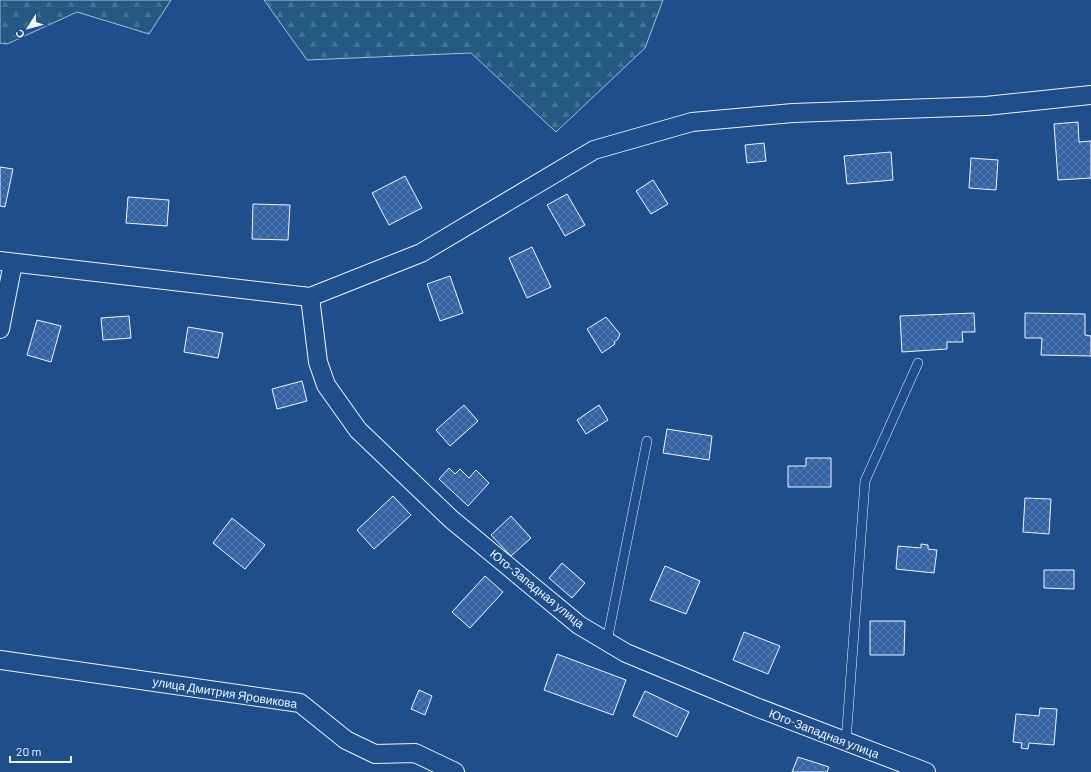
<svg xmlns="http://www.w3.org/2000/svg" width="1091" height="772" font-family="Barlow,sans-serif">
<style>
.forest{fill:url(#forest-firs);stroke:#a8bbd7}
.building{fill:url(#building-cross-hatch);stroke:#f2f6ff}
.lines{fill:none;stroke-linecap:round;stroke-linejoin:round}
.lane-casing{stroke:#f2f6ff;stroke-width:10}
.street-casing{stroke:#f2f6ff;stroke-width:20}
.lane{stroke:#1f4e8c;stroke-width:9}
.street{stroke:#1f4e8c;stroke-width:18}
.labels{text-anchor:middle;stroke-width:3;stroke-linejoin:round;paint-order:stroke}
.street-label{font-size:12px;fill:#f2f6ff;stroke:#1f4e8c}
</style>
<defs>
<pattern id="forest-firs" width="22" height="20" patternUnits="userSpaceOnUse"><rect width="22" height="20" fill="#245a82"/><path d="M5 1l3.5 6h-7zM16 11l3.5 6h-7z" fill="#447295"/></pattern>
<pattern id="building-cross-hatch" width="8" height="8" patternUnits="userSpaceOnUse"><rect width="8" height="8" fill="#3563a3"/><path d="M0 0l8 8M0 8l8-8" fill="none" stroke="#537ab1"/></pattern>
</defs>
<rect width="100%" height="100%" fill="#1f4e8c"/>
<!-- forest -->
<g class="forest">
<polygon points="0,0 171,0 149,34 77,12 7,44 0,43"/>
<polygon points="264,0 663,0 645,48 556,132 471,53 307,60"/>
</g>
<!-- building -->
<g class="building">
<polygon points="1078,122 1079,142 1091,141 1091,178 1058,180 1054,124"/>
<polygon points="764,143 766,161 747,163 745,145"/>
<polygon points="891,152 893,180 847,184 844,156"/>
<polygon points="971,158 998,160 996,190 969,188"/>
<polygon points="0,167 13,169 5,207 0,206"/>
<polygon points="405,176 422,208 389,225 372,193"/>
<polygon points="653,180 668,204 651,214 636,191"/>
<polygon points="567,194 585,225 565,236 547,205"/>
<polygon points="128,197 169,200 167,226 126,223"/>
<polygon points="253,204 290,205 288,240 252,239"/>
<polygon points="532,247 551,287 527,298 509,258"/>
<polygon points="450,276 463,313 440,321 427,284"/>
<polygon points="974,313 975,332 962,332 963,342 947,342 947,349 902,352 900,316"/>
<polygon points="1025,313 1085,314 1085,335 1091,336 1091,356 1041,355 1042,338 1025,338"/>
<polygon points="129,316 131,338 103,340 101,318"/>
<polygon points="606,317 620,334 618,339 614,342 615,344 602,353 587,329"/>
<polygon points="37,320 61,326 51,362 27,355"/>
<polygon points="188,327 223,333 218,358 184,352"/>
<polygon points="302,381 307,401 277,409 272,389"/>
<polygon points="464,405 478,421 450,446 436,430"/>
<polygon points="599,405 608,420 586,434 577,420"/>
<polygon points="667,429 712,436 709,460 663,453"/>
<polygon points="806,458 831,458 831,487 788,487 788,466 806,466"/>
<polygon points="449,468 455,474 460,469 469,478 476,470 489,483 468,506 439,479"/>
<polygon points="393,496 411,515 374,549 357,530"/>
<polygon points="1025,498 1051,499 1049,534 1023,532"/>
<polygon points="511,516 531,538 511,556 491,535"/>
<polygon points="232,518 265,545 245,569 213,543"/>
<polygon points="921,544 928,545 928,549 937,550 934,573 896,569 898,546 921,548"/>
<polygon points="562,563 585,583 572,598 549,578"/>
<polygon points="665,566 700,581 686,614 650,600"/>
<polygon points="1044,570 1074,570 1074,589 1044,588"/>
<polygon points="485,576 503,592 470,628 452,612"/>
<polygon points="870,621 905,621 904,655 870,655"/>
<polygon points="744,632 780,646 768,674 733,660"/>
<polygon points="557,654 626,680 613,715 544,690"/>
<polygon points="419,690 432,696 425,715 411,709"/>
<polygon points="645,691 689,712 677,737 633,716"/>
<polygon points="1040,708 1057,709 1054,745 1029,743 1028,749 1021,748 1022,743 1013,742 1016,714 1039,716"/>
<polygon points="798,757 829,767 827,772 792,772"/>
</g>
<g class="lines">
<!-- lane casing -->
<g class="lane-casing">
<g id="lane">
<polyline points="607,641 647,441"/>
<polyline points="846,742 865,481 918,363"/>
</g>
</g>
<!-- street casing -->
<g class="street-casing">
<g id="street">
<polyline points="0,261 310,297 421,253 594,150 692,122 793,113 986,106 1091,95"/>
<polyline points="310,297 318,362 326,385 358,430 451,519 579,625 626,653 756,707 926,772"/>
<polyline points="0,329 13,263"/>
<polyline points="0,660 300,703 346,740 375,754 415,753 455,772"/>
</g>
</g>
<!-- lane -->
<use href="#lane" class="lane"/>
<!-- street -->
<use href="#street" class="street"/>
</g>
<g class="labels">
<!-- street labels -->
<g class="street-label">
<text transform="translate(537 589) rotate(39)" y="4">Юго-Западная улица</text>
<text transform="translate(225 693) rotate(9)" y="4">улица Дмитрия Яровикова</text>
<text transform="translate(824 734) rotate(21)" y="4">Юго-Западная улица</text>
</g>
</g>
<!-- north arrow -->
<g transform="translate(28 28) rotate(234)" stroke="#1f4e8c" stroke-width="3" paint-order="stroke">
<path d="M0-3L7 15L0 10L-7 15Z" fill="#f2f6ff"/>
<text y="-6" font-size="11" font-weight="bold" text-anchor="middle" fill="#f2f6ff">С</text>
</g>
<!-- scale -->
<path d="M10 756v6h61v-6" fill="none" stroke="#f2f6ff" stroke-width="2"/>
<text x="16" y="756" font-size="12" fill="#f2f6ff" stroke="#1f4e8c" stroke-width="3" paint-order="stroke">20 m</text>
</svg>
